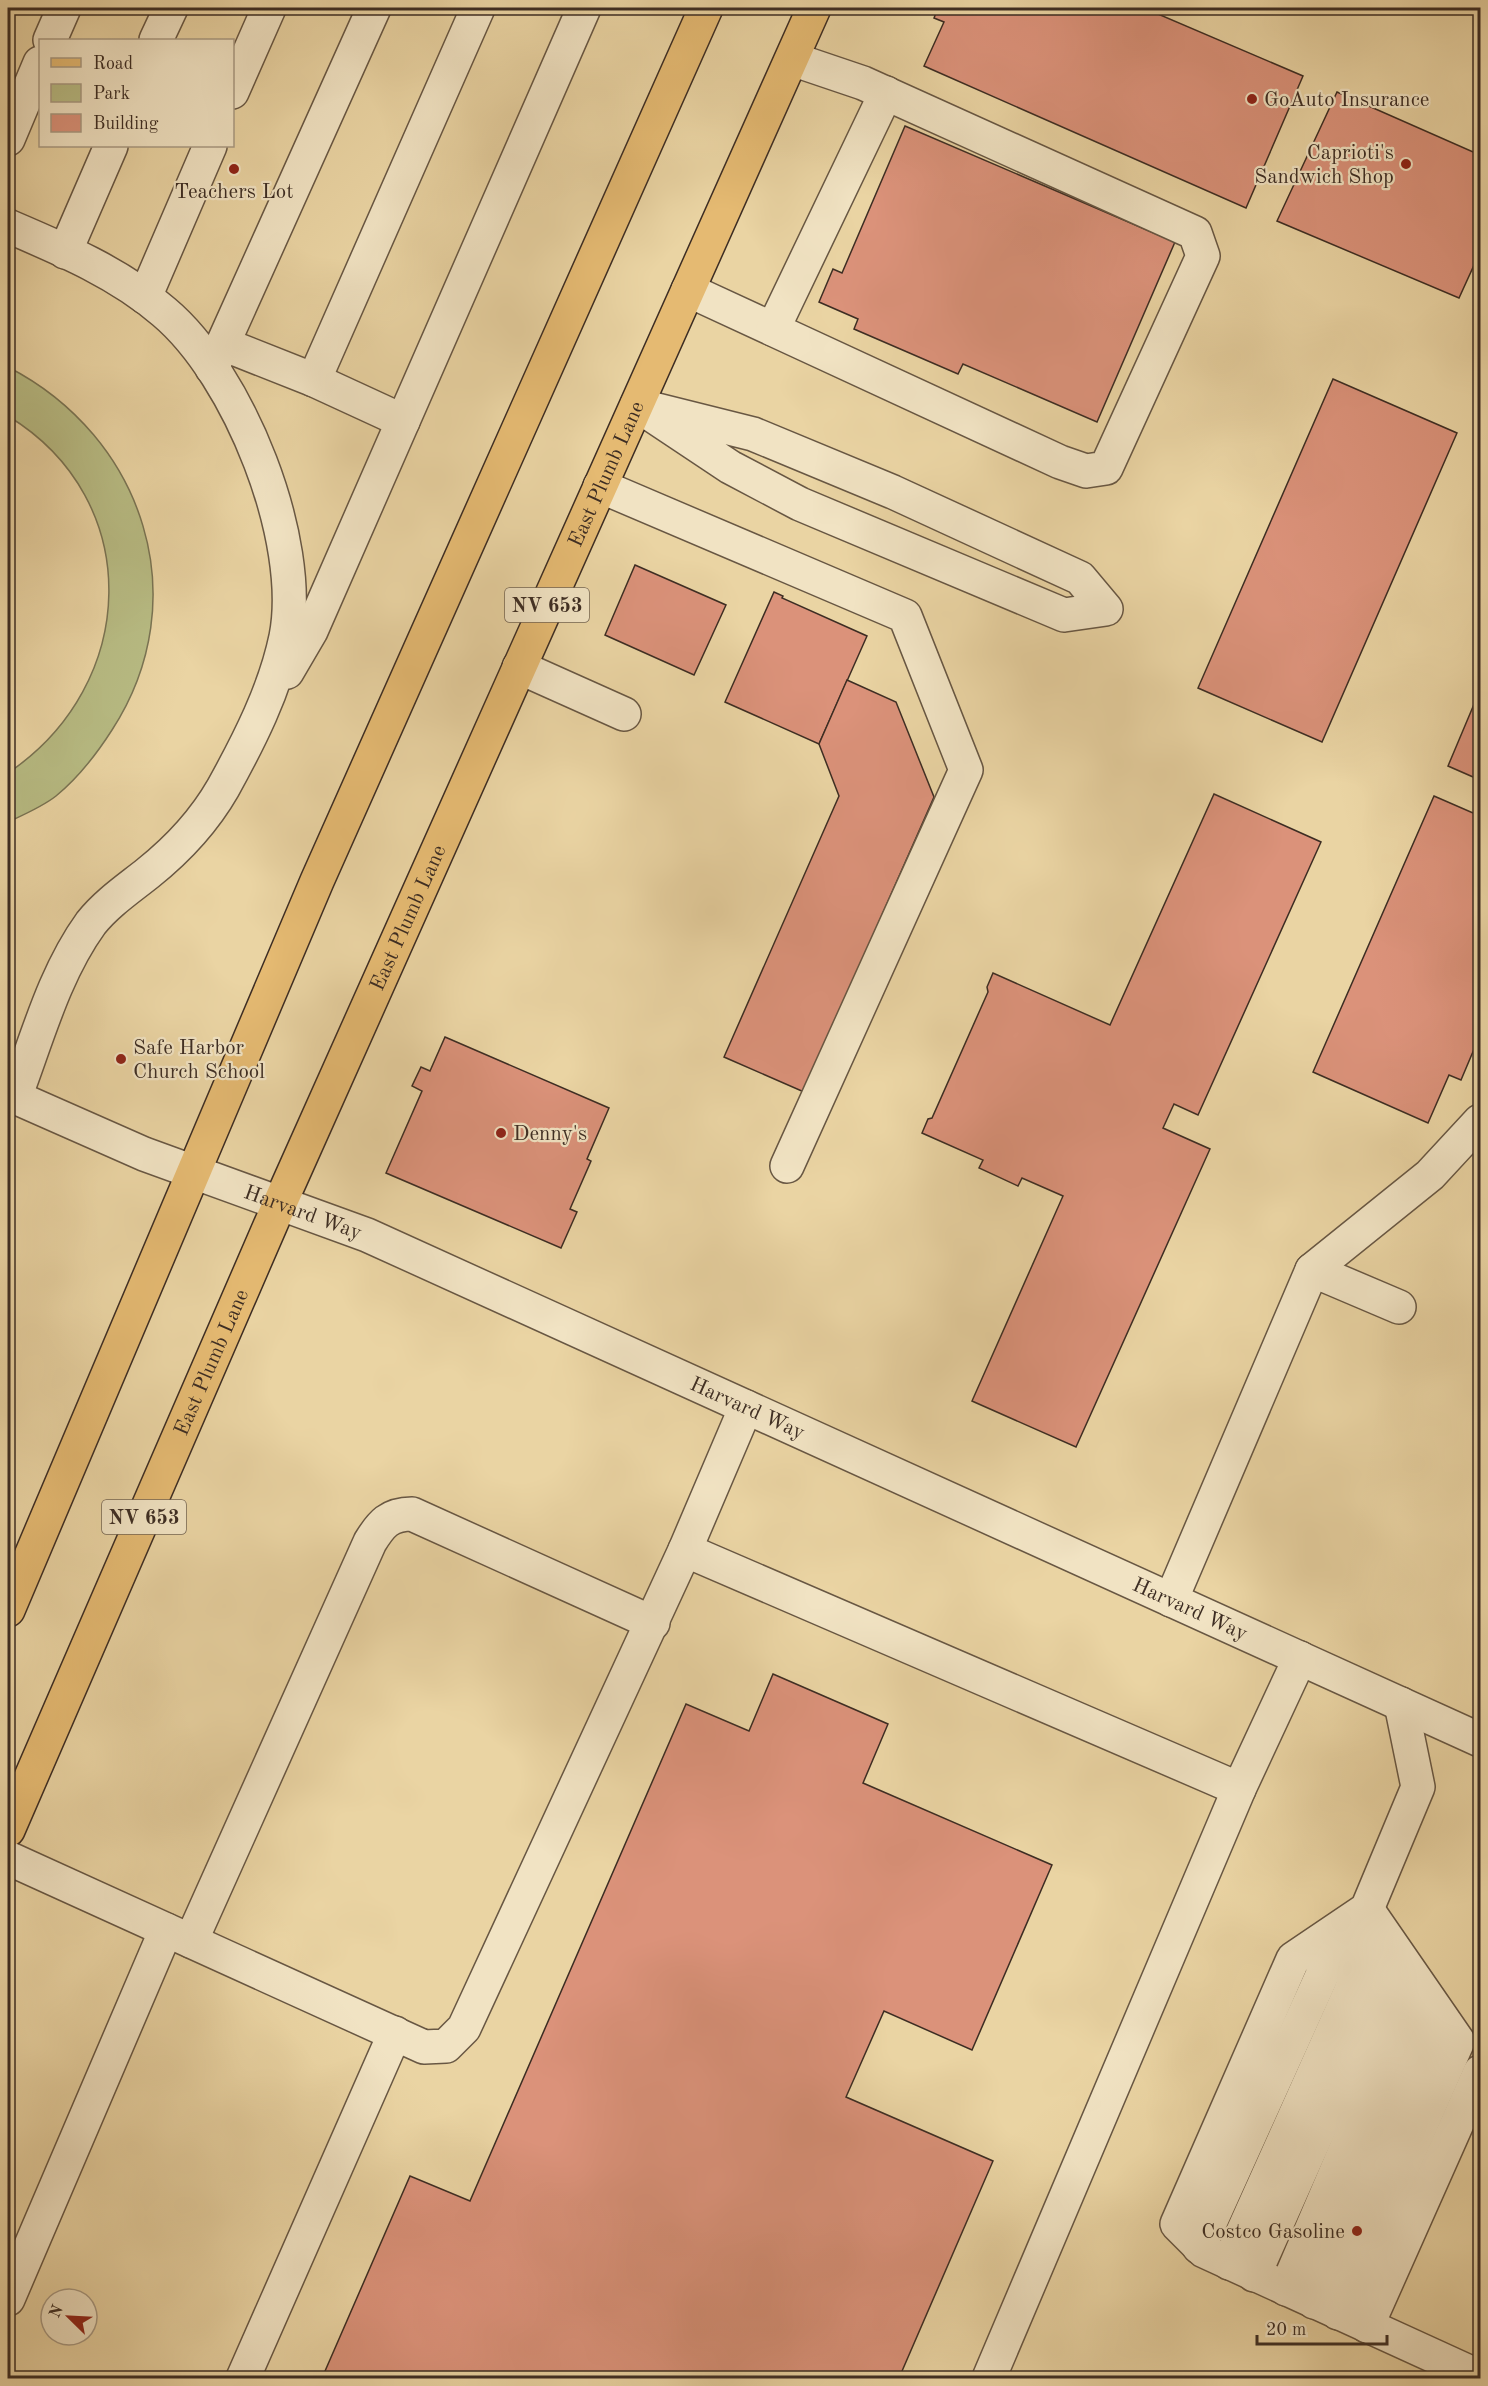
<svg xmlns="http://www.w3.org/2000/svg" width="1488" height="2386" font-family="'Old Standard TT',serif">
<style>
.green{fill:#b8bc84;stroke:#7a7454;stroke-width:1.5}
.building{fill:#db927a;stroke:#3d2d23;stroke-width:1.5}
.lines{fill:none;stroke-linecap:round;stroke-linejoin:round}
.minor-casing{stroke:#685743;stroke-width:36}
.major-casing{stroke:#3d2d23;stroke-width:36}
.minor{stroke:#f1e3c3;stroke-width:33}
.major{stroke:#e5ba72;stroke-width:33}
.poi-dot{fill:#8f2418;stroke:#f1e3c3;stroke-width:2}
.labels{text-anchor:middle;stroke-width:4.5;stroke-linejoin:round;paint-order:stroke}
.shield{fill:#f1e3c3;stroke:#736453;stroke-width:1.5}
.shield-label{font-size:20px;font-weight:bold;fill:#3d2d23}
.poi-label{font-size:21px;fill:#3d2d23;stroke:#f1e3c3;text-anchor:start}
.street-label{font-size:21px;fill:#3d2d23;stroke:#f1e3c3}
</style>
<rect width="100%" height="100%" fill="#ead4a3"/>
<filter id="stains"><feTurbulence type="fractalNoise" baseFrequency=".00333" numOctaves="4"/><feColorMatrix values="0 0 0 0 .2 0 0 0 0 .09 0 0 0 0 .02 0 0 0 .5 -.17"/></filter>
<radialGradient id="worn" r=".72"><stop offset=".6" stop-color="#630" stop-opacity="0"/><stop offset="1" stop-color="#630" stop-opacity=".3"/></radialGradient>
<!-- green -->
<path class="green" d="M8 367C144 437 197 599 112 730 96 755 78 778 56 796 42 807 23 815 8 822V773C139 685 146 500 8 416Z"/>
<!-- building -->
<g class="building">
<polygon points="938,8 1144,8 1303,76 1246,208 924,66 944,22 934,18"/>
<polygon points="1337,92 1480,155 1480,252 1459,298 1277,221"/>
<polygon points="905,126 1175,242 1097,422 963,364 958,374 854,329 858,319 819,302 833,269 842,273"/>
<polygon points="1333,379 1457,433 1322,742 1198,688"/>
<polygon points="635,565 726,605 694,675 605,635"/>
<polygon points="774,592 783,596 782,598 867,636 819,744 725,702"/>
<polygon points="847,680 896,702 934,797 804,1092 724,1057 839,796 819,744"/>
<polygon points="1480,690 1480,780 1448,766"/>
<polygon points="1214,794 1321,842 1198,1115 1174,1104 1163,1128 1210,1149 1076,1447 972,1401 1063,1196 1022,1178 1018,1186 979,1168 983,1160 922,1133 928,1119 932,1118 988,992 987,987 993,973 1110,1025"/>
<polygon points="1434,796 1480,816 1480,1035 1461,1080 1449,1075 1428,1123 1313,1072"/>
<polygon points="445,1037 609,1108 587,1159 591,1161 570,1209 577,1212 561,1248 386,1173 422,1091 412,1086 421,1067 430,1071"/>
<polygon points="773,1674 888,1724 863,1783 1052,1865 972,2050 884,2011 846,2097 993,2161 899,2378 322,2378 410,2176 470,2201 686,1704 749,1731"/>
</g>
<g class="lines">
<!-- minor casing -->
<g class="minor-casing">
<g id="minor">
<polyline points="50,40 64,8"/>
<polyline points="156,40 171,8"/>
<polyline points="232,92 269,8"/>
<polyline points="8,139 40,63"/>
<path d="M8 226C62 249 119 273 164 312 239 375 305 540 286 637 275 690 249 741 223 788 204 821 178 849 148 873 128 889 107 903 91 923 54 974 37 1039 15 1097"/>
<polyline points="65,252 111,146"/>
<polyline points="688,290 1060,462 1086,471 1106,468 1203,256 1195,233 863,83 792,59"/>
<polyline points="145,297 210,146"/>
<polyline points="773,329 886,93"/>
<polyline points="223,344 314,380 403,421"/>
<polyline points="212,368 374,8"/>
<polyline points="314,380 478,8"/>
<polygon points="637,405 753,434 893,492 1080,578 1106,609 1064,615 800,504 730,467"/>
<polyline points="600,486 905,616 966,770 787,1166"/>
<polyline points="519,667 624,714"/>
<polyline points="287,672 311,631 584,8"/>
<path id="s1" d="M8 1094 144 1154 367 1235 1480 1740"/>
<polyline points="1312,1270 1399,1307"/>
<polyline points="685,1550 746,1407"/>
<polyline points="1171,1600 1312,1270 1430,1175 1480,1121"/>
<polyline points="1401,1704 1418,1787 1367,1909 1293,1959 1177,2224 1204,2251 1480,2377"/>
<polyline points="8,1858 424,2047 446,2046 464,2028 685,1550 1239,1789"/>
<path d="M191 1941 370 1542C381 1524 389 1514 412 1514L653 1623"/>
<polyline points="1199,2247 1324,1971 1356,1925"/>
<polyline points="1229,2263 1352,1988 1359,1949"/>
<polyline points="1254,2275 1375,2004 1367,1911"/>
<polyline points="1286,2289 1403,2015 1390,1979"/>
<polyline points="8,2299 166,1930"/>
<polyline points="1314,2302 1432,2029 1415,1998"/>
<polyline points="1338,2313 1458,2041 1367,1909"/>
<polyline points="1367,2326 1480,2072"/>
<polyline points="243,2378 395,2033"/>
<polyline points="989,2378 1239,1789 1300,1658"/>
</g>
</g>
<!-- major casing -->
<g class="major-casing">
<g id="major">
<polyline points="8,1610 317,881 706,8"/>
<path id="s2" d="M8 1830 280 1203 814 8"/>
</g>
</g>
<!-- minor -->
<use href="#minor" class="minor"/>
<!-- major -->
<use href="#major" class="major"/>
</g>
<!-- markers -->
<g class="poi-dot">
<circle cx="1252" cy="99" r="6"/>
<circle cx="1406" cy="164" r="6"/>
<circle cx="234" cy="169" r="6"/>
<circle cx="121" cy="1059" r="6"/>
<circle cx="501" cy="1133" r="6"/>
<circle cx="1357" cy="2231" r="6"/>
</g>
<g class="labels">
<!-- shield labels -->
<g class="shield">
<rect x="505" y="588" width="84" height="34" rx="4.5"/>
<rect x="102" y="1500" width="84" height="34" rx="4.5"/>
</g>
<g class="shield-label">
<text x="547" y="612">NV 653</text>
<text x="144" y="1524">NV 653</text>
</g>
<!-- poi labels -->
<g class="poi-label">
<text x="1264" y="106">GoAuto Insurance</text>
<text x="1394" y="159" text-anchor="end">Caprioti's<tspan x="1394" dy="24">Sandwich Shop</tspan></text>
<text x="234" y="198" text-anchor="middle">Teachers Lot</text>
<text x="133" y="1054">Safe Harbor<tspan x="133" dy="24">Church School</tspan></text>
<text x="513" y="1140">Denny's</text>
<text x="1345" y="2238" text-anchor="end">Costco Gasoline</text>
</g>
<!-- street labels -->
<g class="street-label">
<text dy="7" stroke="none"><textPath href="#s2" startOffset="1482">East Plumb Lane</textPath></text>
<text dy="7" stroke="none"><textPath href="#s2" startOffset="996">East Plumb Lane</textPath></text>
<text dy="7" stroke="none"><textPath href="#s1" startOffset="318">Harvard Way</textPath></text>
<text dy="7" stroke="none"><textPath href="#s2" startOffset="510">East Plumb Lane</textPath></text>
<text dy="7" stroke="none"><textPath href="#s1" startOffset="804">Harvard Way</textPath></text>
<text dy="7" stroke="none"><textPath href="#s1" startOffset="1290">Harvard Way</textPath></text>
</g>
</g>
<!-- margin -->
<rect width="1488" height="2386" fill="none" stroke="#ead4a3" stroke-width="30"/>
<rect x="9" y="9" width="1470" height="2368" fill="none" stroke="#3d2d23" stroke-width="3"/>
<rect x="15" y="15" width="1458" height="2356" fill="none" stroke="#3d2d23" stroke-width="1.5"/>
<!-- legend -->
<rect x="39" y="39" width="195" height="108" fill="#f1e3c3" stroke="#a99a83" stroke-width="1.5"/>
<rect x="51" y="58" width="30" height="9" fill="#e5ba72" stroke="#a99a83" stroke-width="1.5"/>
<text x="93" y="69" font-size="18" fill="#3d2d23">Road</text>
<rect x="51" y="84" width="30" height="18" fill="#b8bc84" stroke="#a99a83" stroke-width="1.5"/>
<text x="93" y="99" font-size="18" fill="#3d2d23">Park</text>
<rect x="51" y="114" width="30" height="18" fill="#db927a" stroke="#a99a83" stroke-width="1.5"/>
<text x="93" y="129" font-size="18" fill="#3d2d23">Building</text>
<!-- north arrow -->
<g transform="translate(69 2317) rotate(294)"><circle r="28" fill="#f1e3c3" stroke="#a99a83" stroke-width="1.5"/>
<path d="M0-4.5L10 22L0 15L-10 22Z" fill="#8f2418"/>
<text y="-9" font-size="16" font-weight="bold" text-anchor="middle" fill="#3d2d23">N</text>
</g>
<!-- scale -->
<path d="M1257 2335v9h130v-9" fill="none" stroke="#3d2d23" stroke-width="3"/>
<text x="1266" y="2335" font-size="18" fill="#3d2d23" stroke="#f1e3c3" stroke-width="4.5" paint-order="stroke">20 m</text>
<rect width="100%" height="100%" filter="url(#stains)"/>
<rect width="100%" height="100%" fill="url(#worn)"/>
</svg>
